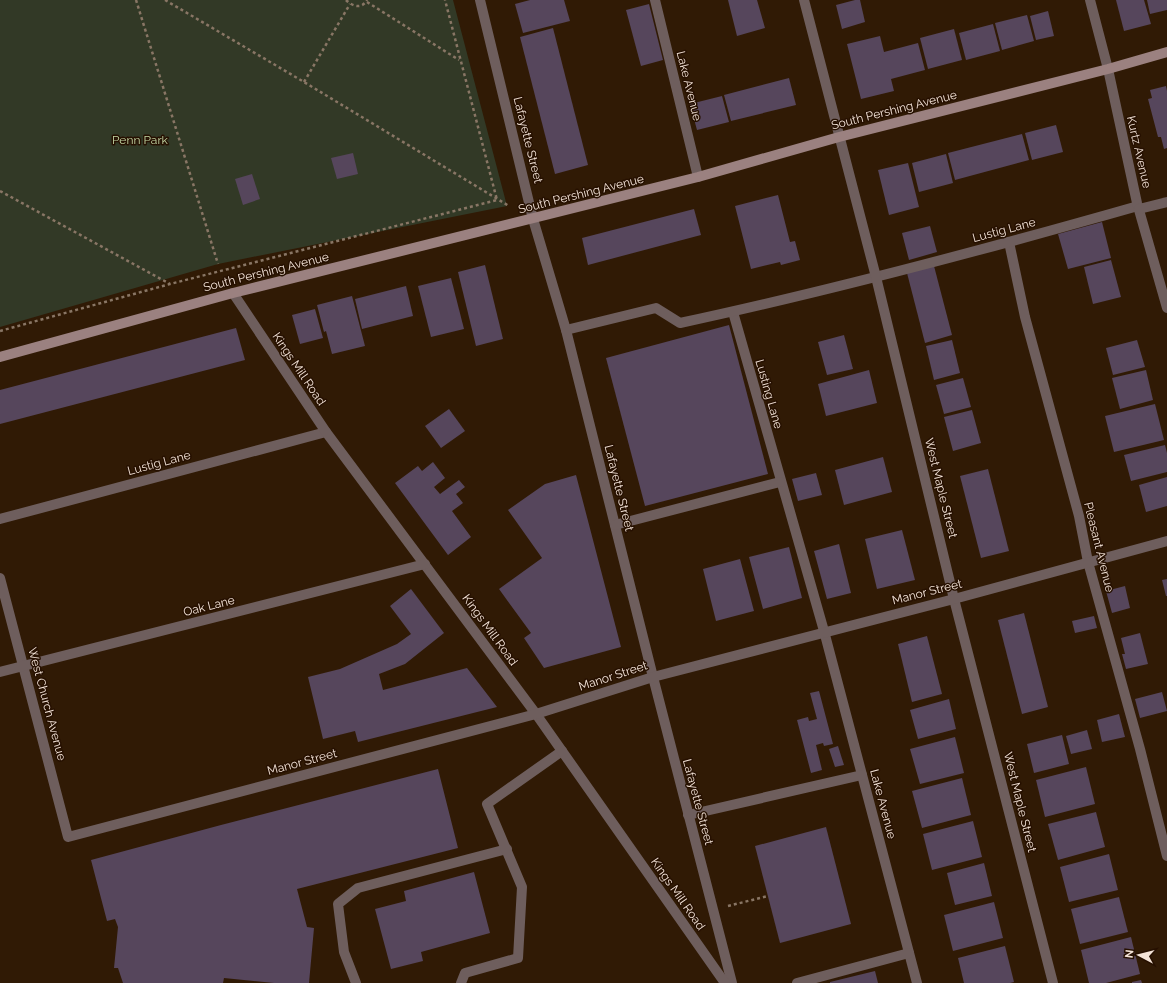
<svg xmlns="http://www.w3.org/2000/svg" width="1167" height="983" font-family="Raleway,sans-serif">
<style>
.green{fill:#323926}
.building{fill:#56465c}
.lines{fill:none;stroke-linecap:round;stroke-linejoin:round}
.path{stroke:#897665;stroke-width:2.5;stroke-dasharray:3 3;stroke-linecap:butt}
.lane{stroke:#6e5e5d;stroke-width:10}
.street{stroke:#6e5e5d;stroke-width:10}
.secondary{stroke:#9b8180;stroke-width:10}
.labels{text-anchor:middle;stroke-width:3;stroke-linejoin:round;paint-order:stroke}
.street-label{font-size:12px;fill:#f3e3d7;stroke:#261000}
.park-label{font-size:12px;fill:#c5d9a6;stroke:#261000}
</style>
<rect width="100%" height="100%" fill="#301a05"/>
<!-- green -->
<polygon class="green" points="0,0 453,0 507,206 218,264 0,327"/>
<!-- building -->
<g class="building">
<polygon points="530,0 564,0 570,21 523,33 515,4"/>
<polygon points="728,0 757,0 765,28 737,36"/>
<polygon points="855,0 860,0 865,22 842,29 836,5"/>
<polygon points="1116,0 1144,0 1151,24 1124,31"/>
<polygon points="1147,0 1167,0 1167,10 1150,14"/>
<polygon points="649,4 663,60 641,66 626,10"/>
<polygon points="1048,11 1054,36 1036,40 1030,16"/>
<polygon points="1027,15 1034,41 1002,50 995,23"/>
<polygon points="993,24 1000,51 966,60 959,33"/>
<polygon points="553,28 588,165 555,174 520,37"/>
<polygon points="954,29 962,60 928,69 920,38"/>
<polygon points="880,36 884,52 918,43 925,70 891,79 894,91 861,99 847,44"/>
<polygon points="789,78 796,105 731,121 724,95"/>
<polygon points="1166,86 1167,91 1167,148 1164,149 1161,137 1158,137 1148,99 1152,98 1150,90"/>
<polygon points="722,96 729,122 697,130 690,104"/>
<polygon points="1056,125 1063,152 1032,160 1025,133"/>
<polygon points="1022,134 1029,160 955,180 948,153"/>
<polygon points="353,153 358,174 337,179 331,158"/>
<polygon points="946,154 953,183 919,192 912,163"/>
<polygon points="908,163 919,207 889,215 878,170"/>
<polygon points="252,174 260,199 243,205 235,179"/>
<polygon points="778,195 790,242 795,241 800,260 781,265 780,262 751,269 735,206"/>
<polygon points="694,209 701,235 588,265 582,238"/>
<polygon points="1102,222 1111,258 1068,269 1058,234"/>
<polygon points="930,226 937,252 909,260 902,233"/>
<polygon points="1111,260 1121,297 1093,304 1084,267"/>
<polygon points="485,265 503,339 476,346 458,272"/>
<polygon points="934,266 952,335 925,343 907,273"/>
<polygon points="451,278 464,329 431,337 418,286"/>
<polygon points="406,286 413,316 362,329 355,299"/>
<polygon points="352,296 365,346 332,354 326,331 324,332 317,305"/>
<polygon points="315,309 323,338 300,344 292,315"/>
<polygon points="729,325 768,474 645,506 606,358"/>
<polygon points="236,328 245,360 0,424 0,390"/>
<polygon points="844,335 853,369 827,375 818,342"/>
<polygon points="952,340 960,373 934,380 926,346"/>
<polygon points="1137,340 1145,367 1113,375 1106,348"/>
<polygon points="869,370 877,403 826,416 818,384"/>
<polygon points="1146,370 1153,400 1120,409 1112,378"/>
<polygon points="963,378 971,407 944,414 936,385"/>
<polygon points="1155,404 1164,440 1114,452 1105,416"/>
<polygon points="449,409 465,431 441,448 425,426"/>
<polygon points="972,410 981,443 953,451 944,417"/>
<polygon points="1165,445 1167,453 1167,472 1131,481 1124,455"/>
<polygon points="883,457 892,492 844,505 835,470"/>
<polygon points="433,462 445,478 434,487 440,494 459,480 465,487 456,494 463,503 452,511 471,537 448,555 395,483 418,466 422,471"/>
<polygon points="988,469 1009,551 981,558 960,476"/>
<polygon points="816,473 822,495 798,501 792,479"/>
<polygon points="576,475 621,647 544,668 524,638 531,633 499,589 542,558 508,510 545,484"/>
<polygon points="1167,477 1167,506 1146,512 1139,485"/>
<polygon points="902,530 915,580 877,589 865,539"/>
<polygon points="839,544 851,593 827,599 814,551"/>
<polygon points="789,547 802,598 763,609 749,557"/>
<polygon points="740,559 754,611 716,621 703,569"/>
<polygon points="1167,579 1167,596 1166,596 1162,580"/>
<polygon points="1125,586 1130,608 1112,613 1106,591"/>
<polygon points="411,589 444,633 405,664 379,674 383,690 467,668 497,707 358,742 355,731 323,739 308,677 340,669 397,644 411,634 390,606"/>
<polygon points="1024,613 1048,707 1022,714 998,620"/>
<polygon points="1094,616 1097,628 1075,633 1072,621"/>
<polygon points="1140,633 1148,664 1126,669 1122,654 1125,654 1121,638"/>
<polygon points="927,636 942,694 912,702 898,644"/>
<polygon points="819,691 833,744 824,746 823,743 816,745 822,770 811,773 797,720 808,717 809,721 817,719 810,693"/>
<polygon points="1162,692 1167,711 1140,718 1135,699"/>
<polygon points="949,699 956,729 918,739 910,710"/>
<polygon points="1119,714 1125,737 1102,742 1097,720"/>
<polygon points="1087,730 1092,749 1071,754 1066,736"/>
<polygon points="1062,735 1069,764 1034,773 1027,744"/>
<polygon points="955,737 964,773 920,784 910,749"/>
<polygon points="838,746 844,765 835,767 829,749"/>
<polygon points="1086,767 1095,804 1045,817 1036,780"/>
<polygon points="438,769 458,848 297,889 307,927 314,928 309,983 274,983 224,978 223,983 123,983 118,968 114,968 118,927 115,919 107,921 91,860 221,825"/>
<polygon points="962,778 971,815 922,828 912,791"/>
<polygon points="1096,812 1105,847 1058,860 1048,824"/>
<polygon points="973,821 982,857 932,870 923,834"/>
<polygon points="826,827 851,924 780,943 755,846"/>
<polygon points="1109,854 1118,890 1069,902 1060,867"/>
<polygon points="984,863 992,896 955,905 947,873"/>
<polygon points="474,872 490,933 421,952 423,961 391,969 375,909 406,901 404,891"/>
<polygon points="1119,897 1128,932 1080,944 1071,909"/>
<polygon points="994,902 1003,938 953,951 944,915"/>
<polygon points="1131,937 1140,974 1106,983 1089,983 1081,950"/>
<polygon points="1005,946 1014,982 1010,983 964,983 958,958"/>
<polygon points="875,971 878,983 830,983 830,982"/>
<polygon points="1141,980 1142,983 1132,983 1132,982"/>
</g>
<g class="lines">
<!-- path -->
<g class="path">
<polyline points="136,0 218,264"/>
<polyline points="165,0 304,82 509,206"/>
<path d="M346 0C353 7 362 9 367 0"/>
<polyline points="367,2 459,60"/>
<polyline points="304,82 350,4"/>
<polyline points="0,191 170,284"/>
<polyline points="0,331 170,284 497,200 445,0"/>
<polyline points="728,906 768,896"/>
</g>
<!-- lane -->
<g class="lane">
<polyline points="655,0 698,177"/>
<polyline points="1009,242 1025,317 1079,516 1088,562 1140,749 1167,856"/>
<polyline points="733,312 824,631 917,983"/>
<path d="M566 330 656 308 680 323C834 290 987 249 1138 206"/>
<polyline points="0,519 326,432"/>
<polyline points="688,815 862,775"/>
<polyline points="356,983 344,952 338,904 358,888 507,849"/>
<polyline points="461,983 465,973 518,958 522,887 487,804 562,751"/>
<polyline points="797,983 909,953"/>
</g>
<!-- street -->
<g class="street">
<polyline points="480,0 533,219 566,330 653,677 732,983"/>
<polyline points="804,0 876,277 954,599 1053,983"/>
<polyline points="1090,0 1108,69 1137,203 1167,308"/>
<polyline points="1139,209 1167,202"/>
<polyline points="233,293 326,432 536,714 725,983"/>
<polyline points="615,525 780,482"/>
<polyline points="0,578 68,837 536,714 653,677 954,599 1167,541"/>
<polyline points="0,672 425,564"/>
</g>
<!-- secondary -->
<polyline class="secondary" points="0,357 233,293 698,177 839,137 1108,69 1167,52"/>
</g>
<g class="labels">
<!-- street labels -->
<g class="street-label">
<text transform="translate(689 86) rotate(76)" y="4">Lake Avenue</text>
<text transform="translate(894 110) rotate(-14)" y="4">South Pershing Avenue</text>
<text transform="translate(528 140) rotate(76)" y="4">Lafayette Street</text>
<text transform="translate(1139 152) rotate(77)" y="4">Kurtz Avenue</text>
<text transform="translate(581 194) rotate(-14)" y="4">South Pershing Avenue</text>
<text transform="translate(1004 230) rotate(-15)" y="4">Lustig Lane</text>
<text transform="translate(266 272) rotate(-14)" y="4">South Pershing Avenue</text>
<text transform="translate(299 369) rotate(56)" y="4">Kings Mill Road</text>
<text transform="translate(769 394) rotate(74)" y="4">Lusting Lane</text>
<text transform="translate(159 463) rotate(-15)" y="4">Lustig Lane</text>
<text transform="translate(619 488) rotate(76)" y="4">Lafayette Street</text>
<text transform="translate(941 488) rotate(76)" y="4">West Maple Street</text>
<text transform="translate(1099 547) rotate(76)" y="4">Pleasant Avenue</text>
<text transform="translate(927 592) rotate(-14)" y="4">Manor Street</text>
<text transform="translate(209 606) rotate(-14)" y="4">Oak Lane</text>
<text transform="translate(490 630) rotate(54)" y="4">Kings Mill Road</text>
<text transform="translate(613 676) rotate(-18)" y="4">Manor Street</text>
<text transform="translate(47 704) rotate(75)" y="4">West Church Avenue</text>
<text transform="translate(302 762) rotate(-15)" y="4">Manor Street</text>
<text transform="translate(698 802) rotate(75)" y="4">Lafayette Street</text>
<text transform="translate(1020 802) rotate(76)" y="4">West Maple Street</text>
<text transform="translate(883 804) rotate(75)" y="4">Lake Avenue</text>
<text transform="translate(678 894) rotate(55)" y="4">Kings Mill Road</text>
</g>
<!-- park labels -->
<g class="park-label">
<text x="140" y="144">Penn Park</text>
</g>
</g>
<!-- north arrow -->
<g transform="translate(1139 955) rotate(277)" stroke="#261000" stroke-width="3" paint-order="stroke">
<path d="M0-3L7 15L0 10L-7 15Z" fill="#f3e3d7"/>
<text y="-6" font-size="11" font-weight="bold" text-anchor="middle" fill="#f3e3d7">N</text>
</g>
</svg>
